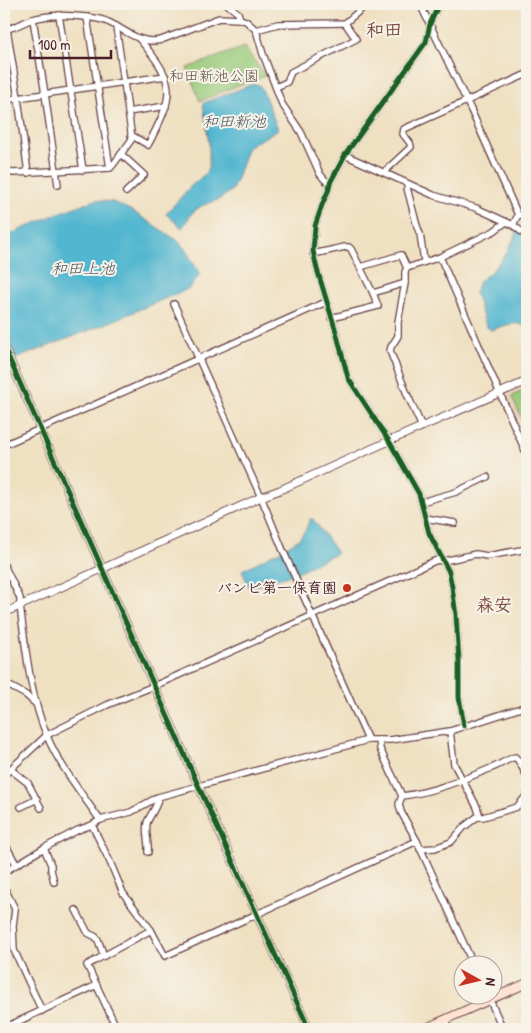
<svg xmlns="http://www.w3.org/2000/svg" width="531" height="1033" font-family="'Patrick Hand','Klee One',sans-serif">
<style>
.built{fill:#e6d1b4}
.green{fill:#99ca7a;stroke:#727452}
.water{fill:#51b6cf;stroke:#4e6a7d}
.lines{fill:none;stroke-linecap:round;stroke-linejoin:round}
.minor-casing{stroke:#633c42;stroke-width:8}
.tertiary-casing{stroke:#633c42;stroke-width:9}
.secondary-casing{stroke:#633c42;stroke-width:10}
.minor{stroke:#fff;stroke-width:5.5}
.tertiary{stroke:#fff;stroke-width:7}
.secondary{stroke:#fee3d2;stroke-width:8}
.cycleway-casing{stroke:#f7f3e8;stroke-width:8}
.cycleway{stroke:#1b5e20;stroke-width:5}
.poi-dot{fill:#c8321e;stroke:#f7f3e8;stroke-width:2}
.labels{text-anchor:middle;stroke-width:4;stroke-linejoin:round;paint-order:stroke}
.park-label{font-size:15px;fill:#625243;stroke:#f7f3e8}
.poi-label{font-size:15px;font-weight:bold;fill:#4a1f2b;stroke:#f7f3e8;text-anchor:end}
.water-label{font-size:16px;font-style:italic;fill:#4c5464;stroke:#f7f3e8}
.quarter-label{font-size:18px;font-weight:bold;fill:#7d4d3f;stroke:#f7f3e8}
</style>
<rect width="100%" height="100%" fill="#f7f3e8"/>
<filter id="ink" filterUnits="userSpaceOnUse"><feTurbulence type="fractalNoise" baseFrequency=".02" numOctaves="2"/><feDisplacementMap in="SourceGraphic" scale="10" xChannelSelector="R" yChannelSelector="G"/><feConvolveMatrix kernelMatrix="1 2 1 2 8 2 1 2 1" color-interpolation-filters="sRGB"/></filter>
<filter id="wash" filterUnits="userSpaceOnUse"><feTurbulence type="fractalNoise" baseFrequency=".0096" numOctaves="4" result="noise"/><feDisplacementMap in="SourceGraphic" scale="20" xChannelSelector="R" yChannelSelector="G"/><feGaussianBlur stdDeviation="1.12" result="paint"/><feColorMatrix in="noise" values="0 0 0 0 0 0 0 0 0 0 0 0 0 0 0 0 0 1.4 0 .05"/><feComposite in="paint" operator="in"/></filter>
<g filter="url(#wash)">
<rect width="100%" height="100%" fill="#efe0c1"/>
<!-- built -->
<polygon class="built" points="527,386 527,450 504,396"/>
<!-- green -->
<g class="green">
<polygon points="244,47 266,76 251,80 200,101 187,68"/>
<polygon points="527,389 527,431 512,396"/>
</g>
<!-- water -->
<g class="water">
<polygon points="253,84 259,85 262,89 278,129 262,139 253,143 247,149 237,178 232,190 220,199 201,206 192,213 182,228 166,214 190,187 206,173 209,165 209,144 203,103"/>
<polygon points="95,200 113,202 132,211 177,240 185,249 200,274 190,288 103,325 15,359 4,330 4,237 61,212"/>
<path d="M518 230 527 239V329C519 318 502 327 491 330L486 326 475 293 479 281 491 272 506 254Z"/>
<polygon points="310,519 313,519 337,553 291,575 249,588 242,570 285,548 299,539 306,529"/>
</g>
</g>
<g filter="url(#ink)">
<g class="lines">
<!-- minor casing -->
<g class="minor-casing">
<g id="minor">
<polyline points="227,4 238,13 240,19"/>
<polyline points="420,4 471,110 518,215 513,225"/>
<polyline points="439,4 430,24 426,42 345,155 330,183 329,189 322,205 315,226 313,251 317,269 337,335 348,378 389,441 419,494 429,533 449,572 452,587 456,615 459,661 459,697 464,726"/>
<polyline points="59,15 83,170"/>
<polyline points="87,17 110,168"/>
<polyline points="33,19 45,94 58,185"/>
<path d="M4 29C14 29 23 22 33 19 50 14 69 15 86 17 93 18 102 19 108 22 126 30 140 45 161 40L219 18 240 19 246 21 256 30 263 54 282 104 301 132 320 174 325 180 330 183"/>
<polyline points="7,29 18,98 28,173"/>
<polyline points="256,30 278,24 345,23 364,7 373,4"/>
<polyline points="276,87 287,82 291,72 356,39 345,23"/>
<polyline points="4,100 165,76"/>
<polyline points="128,112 166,106"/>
<path d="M131 135 148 145C174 95 178 84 140 40"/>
<polyline points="121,154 144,175 126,192"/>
<polyline points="345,155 433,195 476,208 513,225 527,236"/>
<polyline points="4,170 13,173 110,168 113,165 132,139 116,26"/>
<polyline points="384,172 411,147 410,143 403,134 404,129 527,74"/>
<polyline points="408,185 407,188 417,226 420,234 424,261"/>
<polyline points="518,215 527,215"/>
<polyline points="313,254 345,247 349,247 351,249 373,293"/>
<polyline points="440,257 527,455"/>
<polyline points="360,267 401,255 407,268"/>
<polyline points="405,283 398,322 398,336 391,347 390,351 407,394 422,427"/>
<polyline points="174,304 261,497 282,548 368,740"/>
<polyline points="331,318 378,306 373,293 405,283 405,272 407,268 440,257 494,231 506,222"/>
<polyline points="4,445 326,302"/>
<polyline points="421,502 456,492 487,477"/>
<polyline points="425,518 455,523"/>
<path d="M4 565 20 598V606C26 650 30 696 47 736 59 765 82 794 100 820"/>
<polyline points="4,683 26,695 36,704"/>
<polyline points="523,707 527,714"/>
<polyline points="450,731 454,764 477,807 480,817"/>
<polyline points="379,740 380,749 402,796 399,804 401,812 417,841 474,966"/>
<polyline points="10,769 28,783 41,808"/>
<polyline points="4,775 47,735 107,705 154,686 437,560 443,561 476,554 487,556 527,549"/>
<path d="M402 796C434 792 465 779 494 767 501 764 508 759 515 757L518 760 527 776"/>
<polyline points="21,807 37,799"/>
<polyline points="92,825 110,862 123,893 151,930 165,956 417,841"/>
<polyline points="4,842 16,864"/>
<polyline points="44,848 51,865 51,870 54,882"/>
<polyline points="420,849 435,848 451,842 464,827 477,817 483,817 517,807 527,795"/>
<path d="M148 852C149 843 145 833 147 823 150 814 158 807 158 797"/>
<polyline points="4,872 44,848 78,830 92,825 100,820 131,812 158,797 368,740 390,740 450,731 527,706"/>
<polyline points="4,887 15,909 13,926 14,950 42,1011"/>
<polyline points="76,910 88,933 96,937 98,940 104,956"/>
<polyline points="488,996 503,1029"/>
<polyline points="4,1028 97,985"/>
<polyline points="117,1029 87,965 151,930"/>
</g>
</g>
<!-- tertiary casing -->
<g class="tertiary-casing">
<g id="tertiary">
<polyline points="4,347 198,785 309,1029"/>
<polyline points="4,613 261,497 280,490 389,441 527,381"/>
<polyline points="445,1020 449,1029"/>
</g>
</g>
<!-- secondary casing -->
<g class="secondary-casing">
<polyline id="secondary" points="424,1029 527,983"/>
</g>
<!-- minor -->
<use href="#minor" class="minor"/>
<!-- tertiary -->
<use href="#tertiary" class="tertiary"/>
<!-- secondary -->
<use href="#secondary" class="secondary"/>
<!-- cycleway casing -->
<g class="cycleway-casing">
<g id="cycleway">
<polyline points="439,4 430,24 426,42 345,155 330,183 329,189 322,205 315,226 313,251 317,269 337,335 348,378 389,441 419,494 429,533 449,572 452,587 456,615 459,661 459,697 464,726"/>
<polyline points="4,347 198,785 309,1029"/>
</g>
</g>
<!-- cycleway -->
<use href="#cycleway" class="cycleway"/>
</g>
</g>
<!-- markers -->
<circle class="poi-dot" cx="347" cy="588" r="5"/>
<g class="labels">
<!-- park labels -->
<g class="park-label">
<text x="214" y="81">和田新池公園</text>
</g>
<!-- poi labels -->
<g class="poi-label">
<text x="337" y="593">バンビ第一保育園</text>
</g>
<!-- water labels -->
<g class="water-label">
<text x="234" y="127">和田新池</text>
<text x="83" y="274">和田上池</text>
</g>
<!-- quarter labels -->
<g class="quarter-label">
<text x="384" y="36">和田</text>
<text x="494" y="611">森安</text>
</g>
</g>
<!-- margin -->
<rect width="531" height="1033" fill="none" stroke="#f7f3e8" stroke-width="20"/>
<!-- north arrow -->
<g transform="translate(478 980) rotate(98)"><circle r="24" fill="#f7f3e8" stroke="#b29e9c"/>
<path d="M0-4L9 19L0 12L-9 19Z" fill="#c8321e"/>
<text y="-8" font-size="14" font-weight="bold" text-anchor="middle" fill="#4a1f2b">N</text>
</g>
<!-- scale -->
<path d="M30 50v8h81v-8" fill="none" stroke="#4a1f2b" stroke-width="2.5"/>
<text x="38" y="50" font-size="15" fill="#4a1f2b" stroke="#f7f3e8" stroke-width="4" paint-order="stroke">100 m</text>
</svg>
